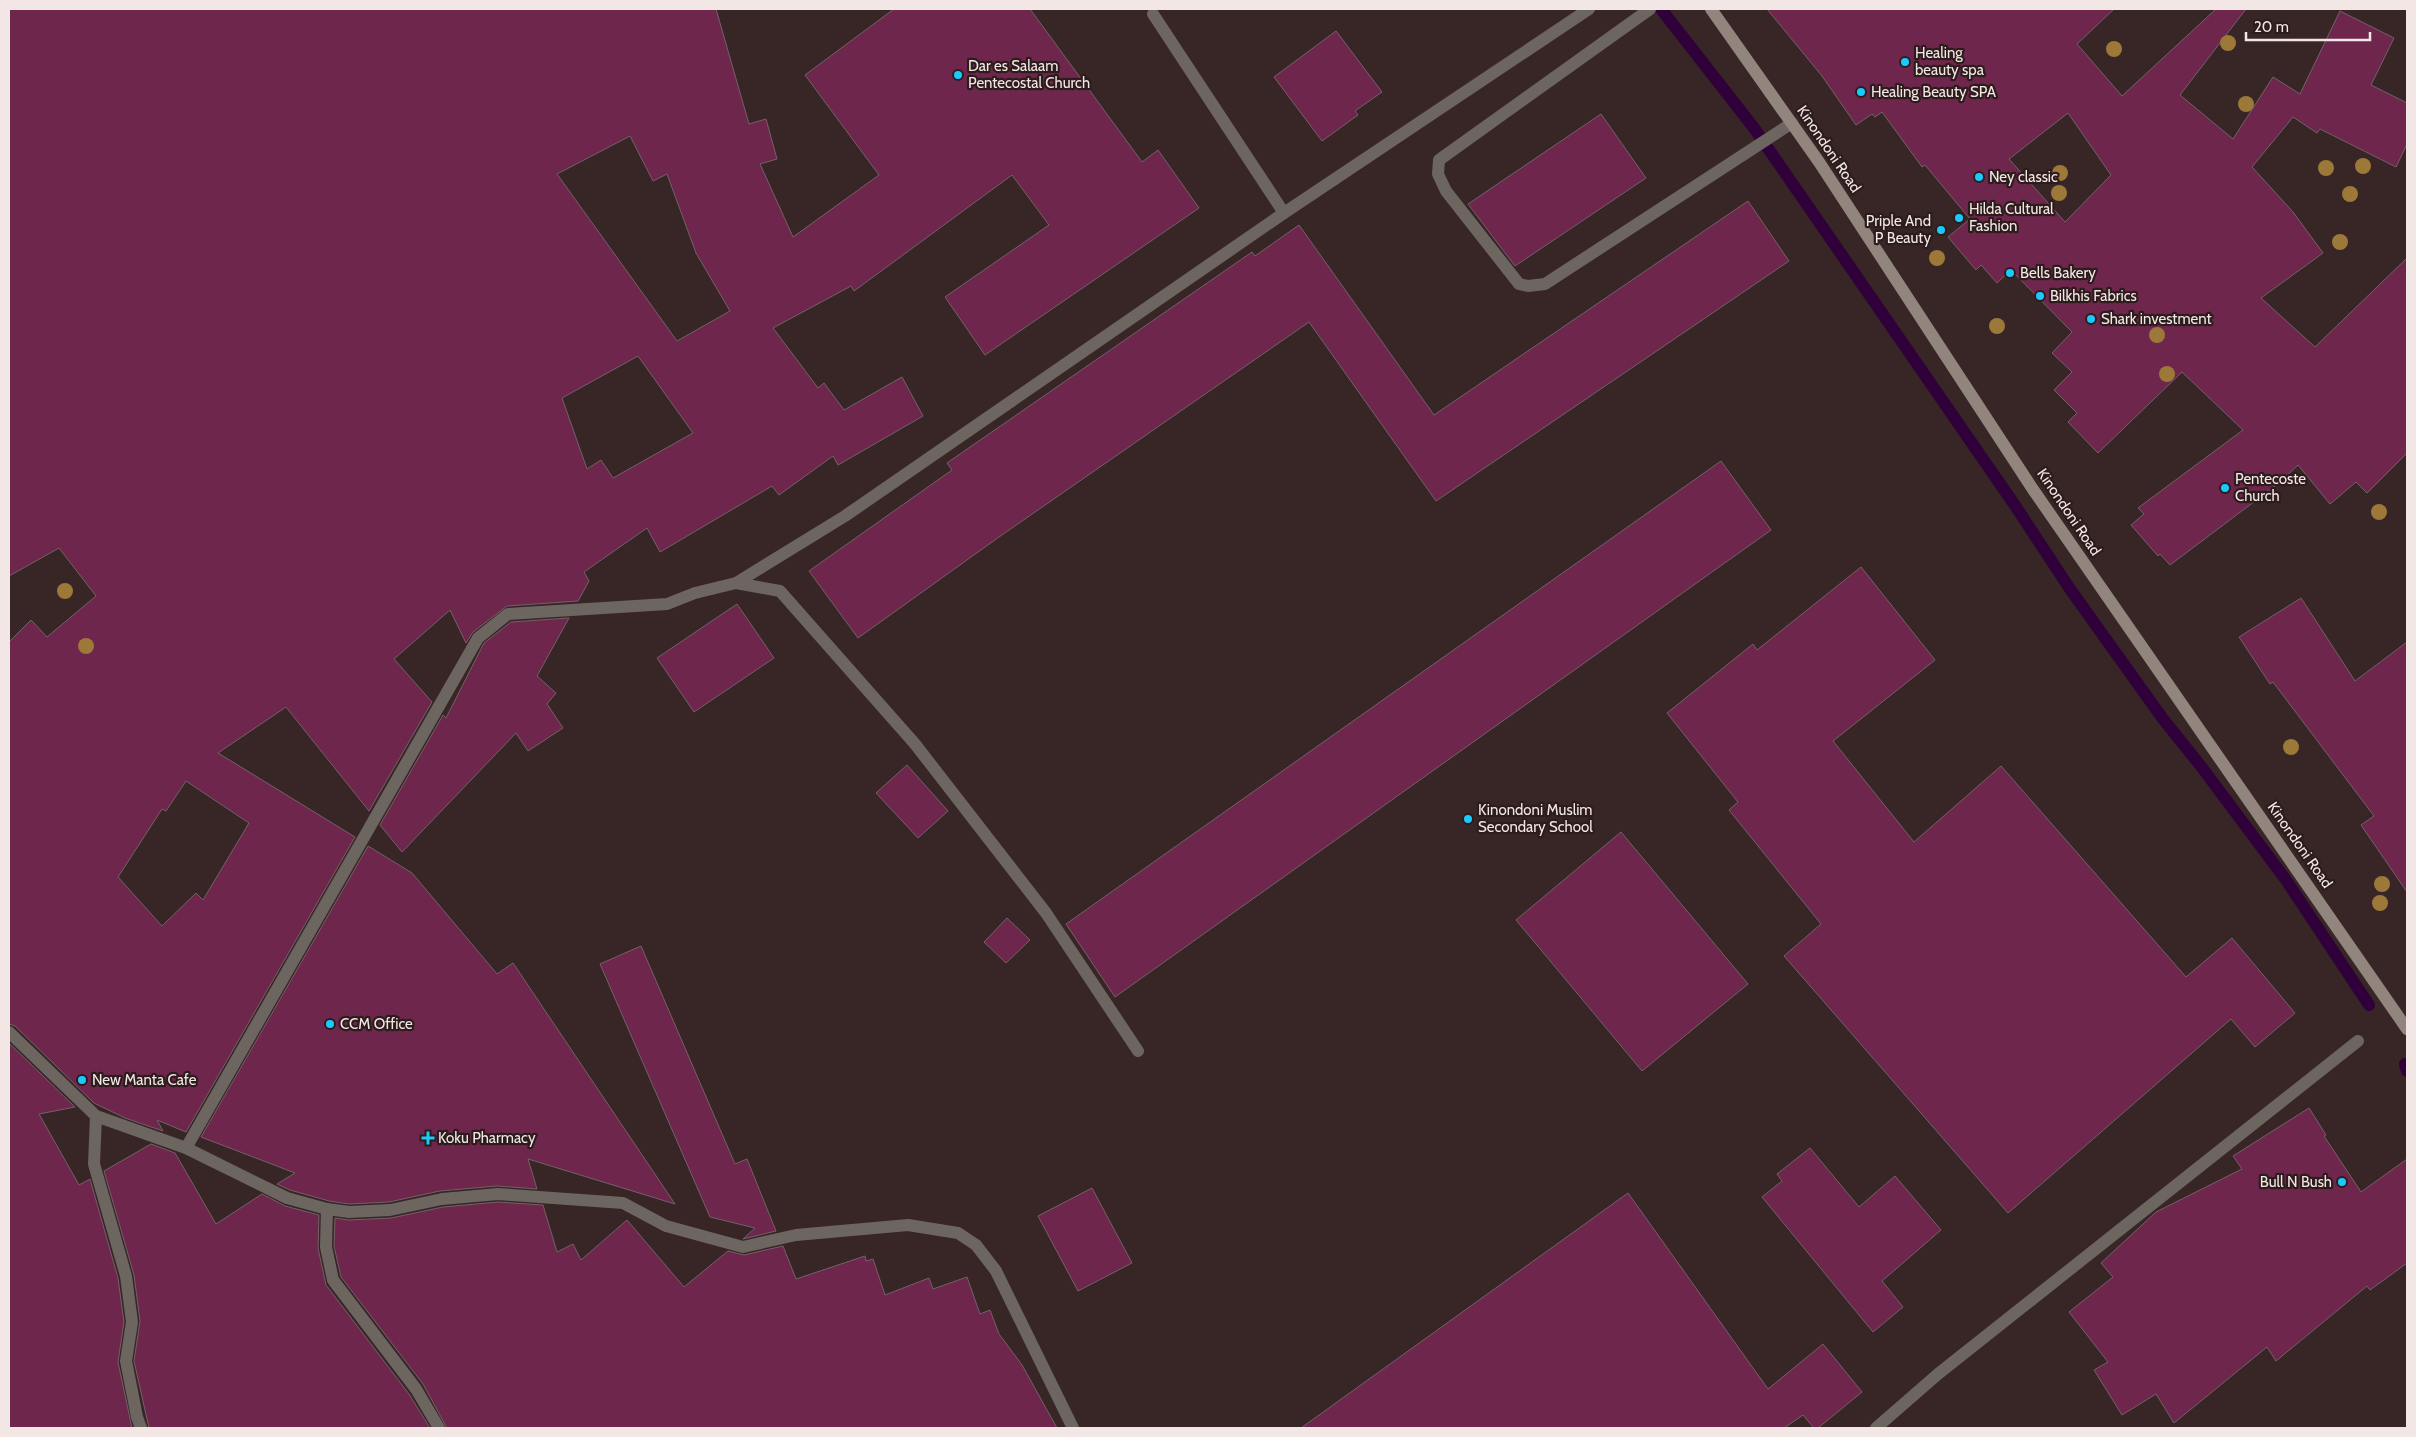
<svg xmlns="http://www.w3.org/2000/svg" width="2416" height="1437" font-family="Cabin,sans-serif">
<style>
.lines{fill:none;stroke-linecap:round;stroke-linejoin:round}
.stream{stroke:#30003b;stroke-width:12}
.building{fill:#6e264d;stroke:#736168;fill-rule:evenodd}
.lane{stroke:#6c6560;stroke-width:12}
.street{stroke:#6c6560;stroke-width:12}
.secondary{stroke:#91857e;stroke-width:12}
.tree{fill:#9c7839}
.poi-dot{fill:#1bc9fc;stroke:#2d1c1c;stroke-width:2}
.labels{text-anchor:middle;stroke-width:4.5;stroke-linejoin:round;paint-order:stroke}
.poi-label{font-size:15px;fill:#f3e7e6;stroke:#2d1c1c;text-anchor:start}
.street-label{font-size:15px;fill:#f3e7e6;stroke:#2d1c1c}
</style>
<rect width="100%" height="100%" fill="#372625"/>
<g class="lines">
<!-- stream -->
<g class="stream">
<polyline points="1661,9 1754,128 2014,504 2070,589 2163,719 2200,765 2286,880 2369,1005"/>
<polyline points="2405,1064 2407,1071"/>
</g>
</g>
<!-- building -->
<g class="building">
<path d="M9 9H716L749 124 766 119 777 159 760 164 793 237 879 175 805 75 894 9H1030L1142 162 1158 150 1199 208 985 355 945 297 1049 225 1012 175 854 291 851 286 773 328 818 388 824 383 844 410 902 377 923 416 838 465 833 456 779 495 772 486 660 552 647 528 584 572 589 581 578 601 507 606 473 632 466 643 450 610 394 659 432 702 369 811 286 707 218 753 355 837 186 1132 157 1120 163 1131 125 1118 94 1103 15 1026 9 1024V642L31 620 47 637 96 596 59 548 9 576ZM630 136 653 181 667 174 696 253 730 311 677 341 557 174ZM638 356 693 433 613 478 601 460 587 469 562 398ZM186 781 249 823 203 900 196 893 162 926 118 877 162 809 166 811Z"/>
<path d="M1767 9H2114L2077 44 2122 96 2216 9H2246L2180 95 2233 139 2273 77 2300 94 2340 11 2394 38 2371 85 2407 103V144L2396 167 2320 129 2317 133 2293 117 2252 167 2293 212 2323 253 2261 298 2315 347 2407 258V453L2367 493 2356 482 2330 504 2298 465 2279 483 2170 565 2160 554 2158 556 2131 525 2144 514 2138 508 2243 430 2182 372 2098 453 2068 422 2077 413 2054 390 2072 372 2052 353 2072 332 2011 270 1997 283 1981 265 1976 270 1948 237 1970 219 1925 165 1922 167 1882 112 1875 117 1872 114 1856 125 1822 76ZM2068 113 2111 175 2065 222 2009 159Z"/>
<polygon points="1336,31 1382,92 1355,111 1358,115 1322,141 1274,77"/>
<polygon points="1601,114 1646,178 1515,266 1468,204"/>
<polygon points="1748,201 1789,261 1436,501 1309,322 999,537 858,638 809,571 952,470 947,463 1252,252 1255,256 1299,225 1434,415"/>
<polygon points="1721,461 1771,530 1115,997 1066,924"/>
<polygon points="1861,567 1935,660 1833,741 1914,842 2001,766 2186,977 2232,938 2295,1013 2255,1047 2231,1019 2008,1213 1784,956 1821,924 1729,810 1738,802 1667,713 1753,644 1757,650"/>
<polygon points="2301,598 2355,681 2407,642 2407,892 2361,825 2374,816 2273,682 2270,684 2239,637"/>
<polygon points="737,604 774,658 694,712 657,658"/>
<polygon points="569,618 537,676 556,693 547,704 563,728 528,751 516,733 402,852 380,825 443,715 446,718 484,643 511,622"/>
<polygon points="907,765 948,811 918,838 876,793"/>
<polygon points="1621,832 1748,984 1642,1071 1516,920"/>
<polygon points="368,846 412,873 497,974 513,963 675,1204 528,1159 537,1189 497,1186 440,1191 389,1202 349,1204 329,1201 290,1190 277,1184 295,1173 201,1137"/>
<polygon points="1007,918 1030,940 1006,963 984,942"/>
<polygon points="641,946 735,1164 747,1159 776,1231 743,1239 755,1228 710,1217 600,964"/>
<polygon points="9,1043 75,1107 39,1114 79,1185 90,1179 118,1278 124,1322 118,1362 132,1428 9,1428"/>
<polygon points="2309,1108 2326,1135 2324,1136 2361,1192 2407,1159 2407,1263 2370,1290 2367,1286 2276,1361 2267,1347 2174,1423 2156,1394 2122,1415 2094,1370 2108,1362 2069,1312 2113,1277 2101,1263 2156,1212 2242,1169 2233,1156"/>
<polygon points="151,1144 175,1153 216,1224 262,1194 285,1206 319,1215 318,1248 326,1285 409,1394 430,1428 149,1428 134,1361 140,1321 134,1275 104,1171"/>
<polygon points="1810,1148 1859,1207 1895,1176 1941,1230 1882,1281 1903,1307 1873,1332 1762,1197 1782,1181 1777,1174"/>
<polygon points="1092,1188 1132,1263 1078,1291 1038,1216"/>
<polygon points="1628,1193 1768,1389 1823,1344 1862,1392 1818,1428 1814,1428 1803,1415 1784,1428 1301,1428"/>
<polygon points="498,1202 543,1205 557,1252 573,1244 581,1260 627,1220 684,1287 728,1251 744,1255 783,1246 796,1279 865,1256 866,1261 873,1259 885,1295 929,1278 933,1289 967,1277 980,1314 990,1310 999,1334 1022,1365 1057,1428 447,1428 423,1384 341,1277 334,1246 335,1218 349,1220 391,1218 443,1207"/>
</g>
<g class="lines">
<!-- lane -->
<g class="lane">
<polyline points="1650,9 1439,160 1438,174 1446,191 1519,284 1528,286 1545,284 1792,123"/>
<polyline points="1153,14 1284,213"/>
<polyline points="736,583 780,591 915,744 1046,913 1138,1051"/>
</g>
<!-- street -->
<g class="street">
<polyline points="9,1032 96,1116 186,1148 287,1198 327,1209 349,1212 390,1210 442,1199 498,1194 623,1203 666,1226 743,1247 796,1235 908,1225 958,1233 976,1245 996,1271 1073,1428"/>
<polyline points="96,1116 94,1164 126,1276 132,1322 126,1361 137,1417 141,1428"/>
<polyline points="186,1148 478,638 508,614 667,604 695,593 736,583 845,516 1284,213 1589,9"/>
<polyline points="327,1209 326,1247 333,1280 416,1389 439,1428"/>
<polyline points="1876,1428 1938,1374 2358,1041"/>
</g>
<!-- secondary -->
<polyline class="secondary" points="1711,9 1819,162 2032,488 2407,1029"/>
</g>
<!-- trees -->
<g class="tree">
<circle cx="2228" cy="43" r="8"/>
<circle cx="2114" cy="49" r="8"/>
<circle cx="2246" cy="104" r="8"/>
<circle cx="2363" cy="166" r="8"/>
<circle cx="2326" cy="168" r="8"/>
<circle cx="2060" cy="173" r="8"/>
<circle cx="2059" cy="193" r="8"/>
<circle cx="2350" cy="194" r="8"/>
<circle cx="2340" cy="242" r="8"/>
<circle cx="1937" cy="258" r="8"/>
<circle cx="1997" cy="326" r="8"/>
<circle cx="2157" cy="335" r="8"/>
<circle cx="2167" cy="374" r="8"/>
<circle cx="2379" cy="512" r="8"/>
<circle cx="65" cy="591" r="8"/>
<circle cx="86" cy="646" r="8"/>
<circle cx="2291" cy="747" r="8"/>
<circle cx="2382" cy="884" r="8"/>
<circle cx="2380" cy="903" r="8"/>
</g>
<!-- markers -->
<g class="poi-dot">
<circle cx="1905" cy="62" r="5"/>
<circle cx="958" cy="75" r="5"/>
<circle cx="1861" cy="92" r="5"/>
<circle cx="1979" cy="177" r="5"/>
<circle cx="1959" cy="218" r="5"/>
<circle cx="1941" cy="230" r="5"/>
<circle cx="2010" cy="273" r="5"/>
<circle cx="2040" cy="296" r="5"/>
<circle cx="2091" cy="319" r="5"/>
<circle cx="2225" cy="488" r="5"/>
<circle cx="1468" cy="819" r="5"/>
<circle cx="330" cy="1024" r="5"/>
<circle cx="82" cy="1080" r="5"/>
<path d="M425.5 1130.5h5v5h5v5h-5v5h-5v-5h-5v-5h5z"/>
<circle cx="2342" cy="1182" r="5"/>
</g>
<g class="labels">
<!-- poi labels -->
<g class="poi-label">
<text x="1915" y="58">Healing<tspan x="1915" dy="17">beauty spa</tspan></text>
<text x="968" y="71">Dar es Salaam<tspan x="968" dy="17">Pentecostal Church</tspan></text>
<text x="1871" y="97">Healing Beauty SPA</text>
<text x="1989" y="182">Ney classic</text>
<text x="1969" y="214">Hilda Cultural<tspan x="1969" dy="17">Fashion</tspan></text>
<text x="1931" y="226" text-anchor="end">Priple And<tspan x="1931" dy="17">P Beauty</tspan></text>
<text x="2020" y="278">Bells Bakery</text>
<text x="2050" y="301">Bilkhis Fabrics</text>
<text x="2101" y="324">Shark investment</text>
<text x="2235" y="484">Pentecoste<tspan x="2235" dy="17">Church</tspan></text>
<text x="1478" y="815">Kinondoni Muslim<tspan x="1478" dy="17">Secondary School</tspan></text>
<text x="340" y="1029">CCM Office</text>
<text x="92" y="1085">New Manta Cafe</text>
<text x="438" y="1143">Koku Pharmacy</text>
<text x="2332" y="1187" text-anchor="end">Bull N Bush</text>
</g>
<!-- street labels -->
<g class="street-label">
<text transform="translate(1829 149) rotate(56)" y="5">Kinondoni Road</text>
<text transform="translate(2069 512) rotate(56)" y="5">Kinondoni Road</text>
<text transform="translate(2300 845) rotate(55)" y="5">Kinondoni Road</text>
</g>
</g>
<!-- border -->
<rect width="2416" height="1437" fill="none" stroke="#f3e7e6" stroke-width="20"/>
<!-- scale -->
<path d="M2246 32v8h124v-8" fill="none" stroke="#f3e7e6" stroke-width="2.5"/>
<text x="2254" y="32" font-size="15" fill="#f3e7e6" stroke="#2d1c1c" stroke-width="4" paint-order="stroke">20 m</text>
</svg>
